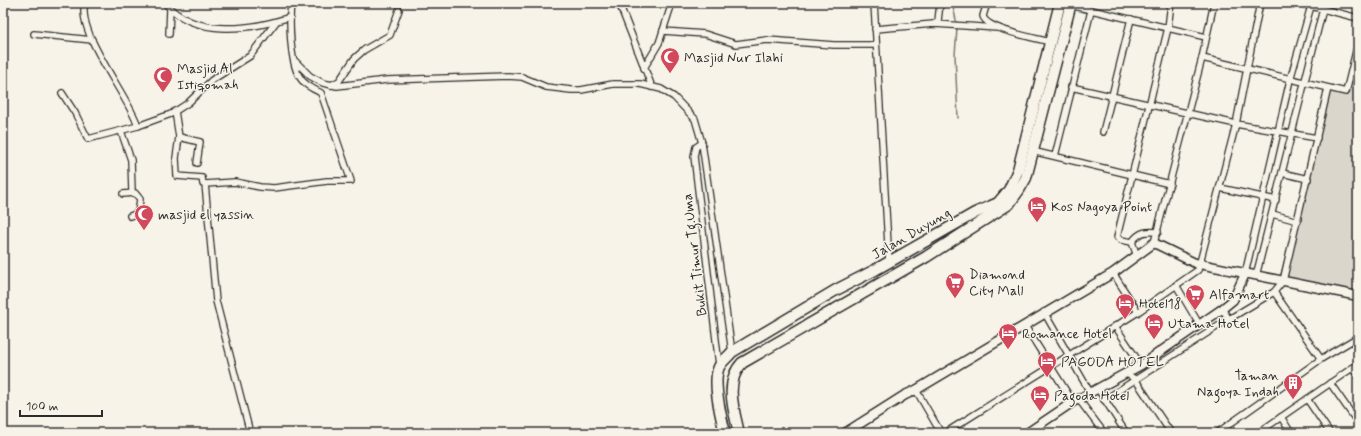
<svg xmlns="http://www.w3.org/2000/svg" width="1361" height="436" font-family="Mynerve,sans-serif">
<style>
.green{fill:#dad6cc;stroke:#82807c}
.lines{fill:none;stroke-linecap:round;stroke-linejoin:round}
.stream{stroke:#7a7874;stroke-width:1.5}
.river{stroke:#afaca4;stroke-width:10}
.street-casing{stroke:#2b2b2b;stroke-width:8}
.secondary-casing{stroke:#2b2b2b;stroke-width:11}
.highway-casing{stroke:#2b2b2b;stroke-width:13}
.street{stroke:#f7f3e8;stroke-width:5.5}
.secondary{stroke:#f7f3e8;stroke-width:8}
.highway{stroke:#f7f3e8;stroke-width:10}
.labels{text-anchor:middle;stroke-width:3;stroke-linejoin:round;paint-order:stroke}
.poi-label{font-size:14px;fill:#2b2b2b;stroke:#f7f3e8;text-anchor:start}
.street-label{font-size:14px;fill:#2b2b2b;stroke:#f7f3e8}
</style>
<rect width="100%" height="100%" fill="#f7f3e8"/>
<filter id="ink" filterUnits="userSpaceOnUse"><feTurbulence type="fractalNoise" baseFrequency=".025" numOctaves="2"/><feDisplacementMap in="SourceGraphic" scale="8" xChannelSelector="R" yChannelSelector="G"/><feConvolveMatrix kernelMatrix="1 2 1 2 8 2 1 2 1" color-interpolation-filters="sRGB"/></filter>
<g filter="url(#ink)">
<!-- green -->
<polygon class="green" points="1351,60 1358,62 1358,292 1280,277 1331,88 1345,90"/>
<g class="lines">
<!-- stream -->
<g class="stream">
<polyline points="952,3 957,24"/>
<polyline points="957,28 955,55 958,118"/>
</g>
<!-- river -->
<polyline class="river" points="1356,3 1358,4"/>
<!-- street casing -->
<g class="street-casing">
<g id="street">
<path d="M85 3C76 33 128 95 138 126"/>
<path d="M165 3C195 38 251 30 290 17"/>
<polyline points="619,3 652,87"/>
<polyline points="874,3 889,262"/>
<path d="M987 3 983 16C986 30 1037 38 1050 42"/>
<polyline points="1299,3 1358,18"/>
<polyline points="1070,5 1206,37"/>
<polyline points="934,24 938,21 940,3"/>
<polyline points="875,29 934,24 998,28"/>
<polyline points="663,31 705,34 736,44 767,40 834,45 876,45"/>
<polyline points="34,34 92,40"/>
<polyline points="169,34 170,9"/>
<polyline points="1202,58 1346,92 1358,43"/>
<polyline points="294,60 310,76 323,83 337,86 387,80 508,76 522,77 546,87 571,90 581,90 613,84 640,84 661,89 674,97 695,119 702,143 732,352"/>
<polyline points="644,68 659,43 672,3"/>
<polyline points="331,85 339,81 354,59 364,50 390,35 399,10"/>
<polyline points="1071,87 1236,124 1317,138"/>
<polyline points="62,93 75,113 88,139 138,126 171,114 188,103 212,80 250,56 276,22"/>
<polyline points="175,111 179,137 176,158 177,176 202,178 203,184 205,184 216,301 250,433"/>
<polyline points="121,131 131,160 132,192"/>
<polyline points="1103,132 1131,19"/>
<polyline points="179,137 200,142 197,163"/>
<polyline points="702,143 696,147 694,156 719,365"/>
<polyline points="1032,151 1170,184"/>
<polyline points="1055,156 1091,11"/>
<polyline points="1282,173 1308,179"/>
<path d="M205 184 235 182 260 187 274 188 327 181H351L321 93C312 88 304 85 299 76 290 61 289 21 291 3"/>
<polyline points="1220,188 1276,200"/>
<polyline points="123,194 135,193 140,199 138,213 130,216"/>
<polyline points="1272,214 1298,221"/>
<polyline points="1132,242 1121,240 1117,237 1168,28 1171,3"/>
<polyline points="1154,243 1202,58 1214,3"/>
<path d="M1137 256 1132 242C1140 231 1146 231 1158 232"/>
<polyline points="1113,273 1138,312"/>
<polyline points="1245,274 1290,80 1311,6"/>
<polyline points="1256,276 1323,9"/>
<polyline points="1176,285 1199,324"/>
<polyline points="1274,292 1321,359"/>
<polyline points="1222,309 1229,319"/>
<polyline points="1044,312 1091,394"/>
<polyline points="1025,326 1073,402"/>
<polyline points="1115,326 1141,365"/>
<polyline points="1352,368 1358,376"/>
<polyline points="1125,373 1135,379 1171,433"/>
<polyline points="1330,383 1358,423"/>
<polyline points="1098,389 1126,433"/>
<polyline points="916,390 941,433"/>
<polyline points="1307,399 1330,433"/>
<polyline points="1076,400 1080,401 1104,433"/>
<polyline points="1104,400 1229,319 1274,292 1283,281 1328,88"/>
<polyline points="1281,417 1291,433"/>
<polyline points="945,433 1138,312 1198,270 1236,124 1260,3"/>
<polyline points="1217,433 1321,359 1358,337"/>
<polyline points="1258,433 1358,364"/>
</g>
</g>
<!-- secondary casing -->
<g class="secondary-casing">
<g id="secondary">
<polyline points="845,433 905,395 916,390 1113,273 1154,243 1195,263 1358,296"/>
<polyline points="1027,433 1073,402 1141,365 1222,309 1233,300 1245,274"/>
</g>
</g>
<!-- highway casing -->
<g class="highway-casing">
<g id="highway">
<path d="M725 433C721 417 712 382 719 367 722 361 728 357 732 352L836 290 875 270 975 213 998 203 1009 190 1018 170 1060 3"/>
<path d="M739 433C734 411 724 382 742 363L926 257 1009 204 1019 190 1026 178 1071 3"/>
</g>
</g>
<!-- street -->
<use href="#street" class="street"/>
<!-- secondary -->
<use href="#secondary" class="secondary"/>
<!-- highway -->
<use href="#highway" class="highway"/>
</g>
</g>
<!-- icons -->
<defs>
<g id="mosque-pin" transform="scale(1)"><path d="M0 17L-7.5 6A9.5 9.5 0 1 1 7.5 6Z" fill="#d1495b" stroke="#f7f3e8"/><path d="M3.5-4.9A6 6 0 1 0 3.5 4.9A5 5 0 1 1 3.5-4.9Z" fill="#fff"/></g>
<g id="hotel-pin" transform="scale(1)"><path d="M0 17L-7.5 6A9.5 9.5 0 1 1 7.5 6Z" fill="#d1495b" stroke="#f7f3e8"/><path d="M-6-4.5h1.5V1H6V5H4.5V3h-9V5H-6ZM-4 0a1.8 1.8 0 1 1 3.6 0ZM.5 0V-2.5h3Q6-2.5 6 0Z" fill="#fff"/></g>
<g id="supermarket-pin" transform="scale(1)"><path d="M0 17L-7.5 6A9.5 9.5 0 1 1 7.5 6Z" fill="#d1495b" stroke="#f7f3e8"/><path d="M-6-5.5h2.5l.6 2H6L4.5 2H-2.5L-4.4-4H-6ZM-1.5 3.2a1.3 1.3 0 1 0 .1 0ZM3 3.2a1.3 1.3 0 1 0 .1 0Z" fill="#fff"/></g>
<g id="building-pin" transform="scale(1)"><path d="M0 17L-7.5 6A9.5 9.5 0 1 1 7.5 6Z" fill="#d1495b" stroke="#f7f3e8"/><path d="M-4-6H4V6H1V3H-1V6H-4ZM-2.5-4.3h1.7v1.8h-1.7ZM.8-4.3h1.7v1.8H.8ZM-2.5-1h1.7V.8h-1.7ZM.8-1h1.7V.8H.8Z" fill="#fff"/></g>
</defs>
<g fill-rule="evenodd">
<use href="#mosque-pin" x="670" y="57"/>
<use href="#mosque-pin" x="163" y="76"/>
<use href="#hotel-pin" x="1037" y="206"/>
<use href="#mosque-pin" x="144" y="214"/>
<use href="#supermarket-pin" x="955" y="282"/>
<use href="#supermarket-pin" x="1195" y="294"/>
<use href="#hotel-pin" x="1125" y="303"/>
<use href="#hotel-pin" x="1154" y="323"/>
<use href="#hotel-pin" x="1008" y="333"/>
<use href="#hotel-pin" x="1047" y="361"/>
<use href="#building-pin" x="1293" y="383"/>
<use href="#hotel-pin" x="1040" y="395"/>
</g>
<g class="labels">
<!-- poi labels -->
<g class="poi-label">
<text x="684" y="62">Masjid Nur Ilahi</text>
<text x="177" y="73">Masjid Al<tspan x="177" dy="16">Istiqomah</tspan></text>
<text x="1051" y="211">Kos Nagoya Point</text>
<text x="158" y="219">masjid el yassin</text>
<text x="969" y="279">Diamond<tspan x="969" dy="16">City Mall</tspan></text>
<text x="1209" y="299">Alfamart</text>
<text x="1139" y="308">Hotel18</text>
<text x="1168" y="328">Utama Hotel</text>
<text x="1022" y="338">Romance Hotel</text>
<text x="1061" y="366">PAGODA HOTEL</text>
<text x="1279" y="380" text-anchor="end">Taman<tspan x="1279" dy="16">Nagoya Indah</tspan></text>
<text x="1054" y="400">Pagoda Hotel</text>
</g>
<!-- street labels -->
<g class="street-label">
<text transform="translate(911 233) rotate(-30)" y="5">Jalan Duyung</text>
<text transform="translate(694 255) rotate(-97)" y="5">Bukit Timur Tg.Uma</text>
</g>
</g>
<!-- margin -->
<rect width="1361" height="436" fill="none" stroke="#f7f3e8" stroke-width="16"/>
<rect x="8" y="8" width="1345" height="420" fill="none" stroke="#2b2b2b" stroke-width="1.5" filter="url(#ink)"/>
<!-- scale -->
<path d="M20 410v6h82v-6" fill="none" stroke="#2b2b2b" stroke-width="2"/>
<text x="26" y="410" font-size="12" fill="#2b2b2b" stroke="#f7f3e8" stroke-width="3" paint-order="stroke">100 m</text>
</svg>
